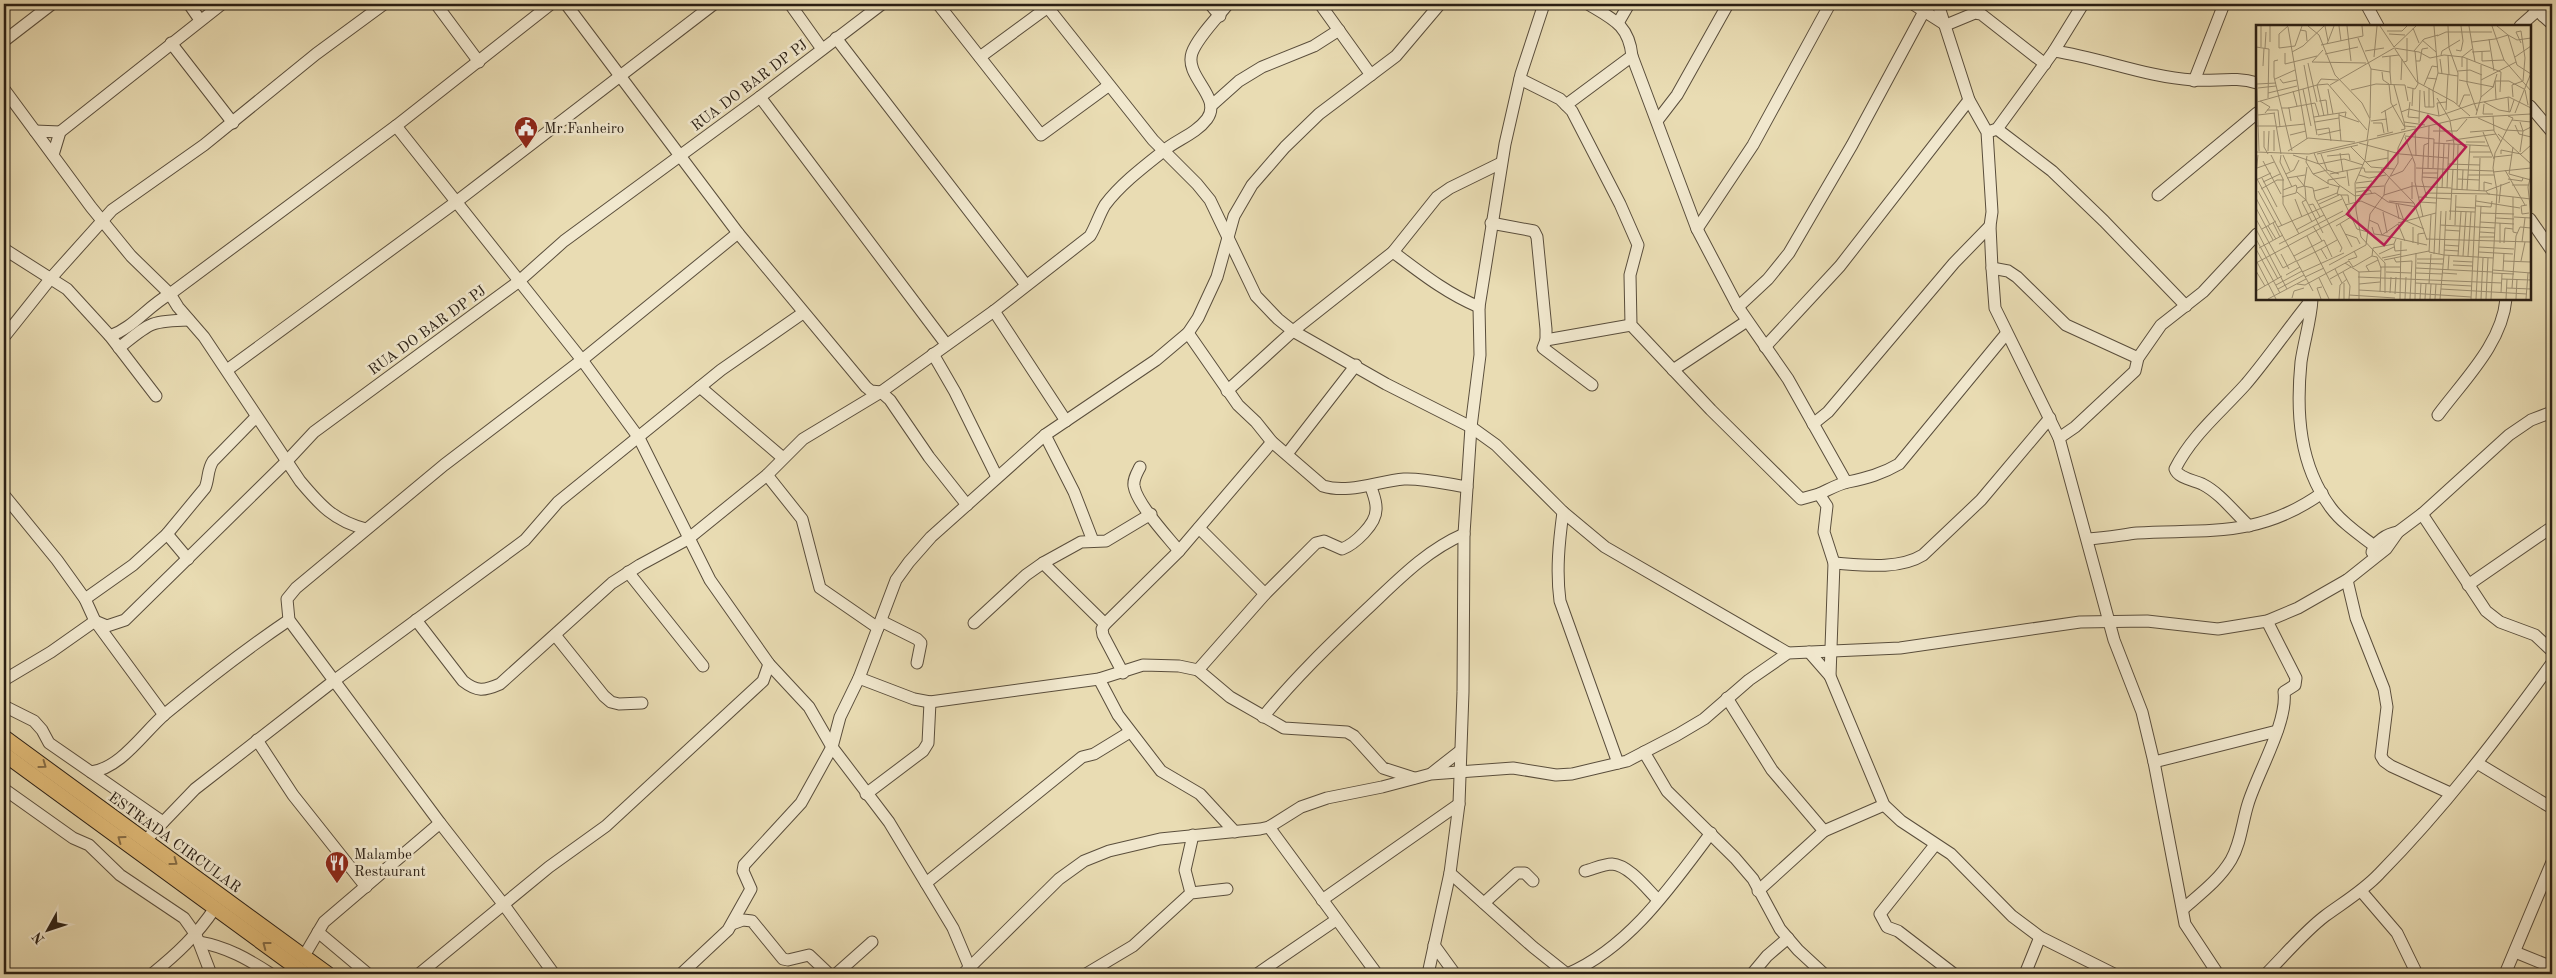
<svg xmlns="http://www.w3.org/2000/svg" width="2556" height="978" font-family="'Old Standard TT',serif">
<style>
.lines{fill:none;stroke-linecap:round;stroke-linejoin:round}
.minor-casing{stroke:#5a4e3c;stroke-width:13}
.major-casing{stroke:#2a1f14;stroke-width:16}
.minor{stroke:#f1e8ce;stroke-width:11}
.major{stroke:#e4be7a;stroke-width:14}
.oneway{stroke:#876e47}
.labels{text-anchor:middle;stroke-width:5;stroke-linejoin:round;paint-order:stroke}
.street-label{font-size:15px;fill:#2a1f14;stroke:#f1e8ce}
.poi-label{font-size:15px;fill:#2a1f14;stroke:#f1e8ce;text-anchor:start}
.inset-road{fill:none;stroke:#9d9073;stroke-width:1}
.view{fill:#c2185b;fill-opacity:0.15;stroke:#c2185b;stroke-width:2.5}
.inset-edge{fill:none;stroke:#2a1f14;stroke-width:2.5}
</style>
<rect width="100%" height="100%" fill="#e9dcb3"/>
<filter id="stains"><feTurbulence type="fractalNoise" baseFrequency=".004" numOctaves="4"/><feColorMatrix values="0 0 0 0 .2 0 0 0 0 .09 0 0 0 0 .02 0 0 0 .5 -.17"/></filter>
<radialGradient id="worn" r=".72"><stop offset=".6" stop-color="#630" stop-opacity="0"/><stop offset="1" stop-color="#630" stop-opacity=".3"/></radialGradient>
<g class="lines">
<!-- minor casing -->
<g class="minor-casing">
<g id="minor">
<polyline points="189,4 200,20"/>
<polyline points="436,4 479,62"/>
<polyline points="566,4 738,233 866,387 871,391 881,392 890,400 929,457 967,505"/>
<polyline points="790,4 822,49"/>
<polyline points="938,4 1041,135 1108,86"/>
<polyline points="1045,4 1153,140 1197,184 1210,200 1256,296 1278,319 1293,331 1386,384 1471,427 1496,445 1563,512 1605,547 1788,653"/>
<polyline points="1210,4 1220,16"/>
<polyline points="1320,4 1371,75"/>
<path d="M1588 4C1613 19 1629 25 1632 56L1697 229 1738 307 1788 379 1846 482"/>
<polyline points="1913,4 1946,25 1975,13 1981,14 2045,64"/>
<polyline points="1938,4 1969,100 1987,132 1992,212 1990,226 1992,268 1995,308 2059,438 2114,640 2142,712 2154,762 2185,924 2218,974"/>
<polyline points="2366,4 2378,26"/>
<polyline points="2530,4 2552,24"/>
<polyline points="2543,16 2552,7"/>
<polyline points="1618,23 1629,4"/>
<polyline points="2520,26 2537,11"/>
<polyline points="836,38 1026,285"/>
<polyline points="4,41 52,4"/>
<polyline points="171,43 233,123"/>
<path d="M2054 51C2101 58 2146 77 2193 80 2215 82 2235 76 2257 83"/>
<polyline points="980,57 1048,7"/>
<polyline points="1520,79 1560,99 1572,111 1620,204 1638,245 1630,275 1631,325 1711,410 1801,499 1819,494"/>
<polyline points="2194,81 2224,4"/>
<path d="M4 89 91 207 131 256 170 294 178 307 204 337 300 481C320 505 334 521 366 529"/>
<polyline points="760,97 946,344"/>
<polyline points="1566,105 1632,56"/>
<polyline points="1211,106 1239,81 1262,67 1314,46 1339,30"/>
<polyline points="2530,106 2552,132"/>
<polyline points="1657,121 1677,95 1728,4"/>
<polyline points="396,126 582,360 639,438 710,580 769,664 809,707 832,747 889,822 953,928 972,973"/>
<polyline points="1997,129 2052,171 2104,221 2186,306"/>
<polyline points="35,131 60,132"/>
<polyline points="1991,131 1997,129 2054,51 2083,4"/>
<polyline points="53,155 60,132 222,4"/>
<polyline points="2158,195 2257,113"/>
<polyline points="2530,219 2552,251"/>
<polyline points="1491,223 1534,231 1537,237 1546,329 1546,340 1543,348 1592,385"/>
<polyline points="1697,229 1753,145 1830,4"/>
<polyline points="4,249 67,289 110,336 156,396"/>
<path d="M1393 252C1421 273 1446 293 1479 307"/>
<polyline points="1992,268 2008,271 2017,277 2066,325 2138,358"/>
<path d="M2312 299C2311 320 2304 341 2301 362 2296 413 2299 465 2331 508 2342 523 2359 534 2373 545"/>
<polyline points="1738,307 1768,279 1789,253 1852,145 1928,4"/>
<polyline points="994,311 1066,421"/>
<path d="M1188 333 1238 405 1256 422 1272 442 1323 486C1349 494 1378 481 1404 479 1425 478 1446 484 1467 487"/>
<path d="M2006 334 1899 464C1882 474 1867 478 1848 482 1838 484 1828 490 1819 494L1827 506 1824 532 1834 563 1830 676 1884 805 1901 821 1951 854 2012 916 2040 937 2114 974"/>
<path d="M110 336C133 328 148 306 170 294L396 126 551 4"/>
<polyline points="4,337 51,278 112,210 204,145 316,54 384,4"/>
<polyline points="1546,340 1631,325"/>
<polyline points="1765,347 1840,266 1969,100"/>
<path d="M119 348C150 323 149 321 189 320"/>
<polyline points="933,354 955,392 997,477"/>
<polyline points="227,370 456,202 714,4"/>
<polyline points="1673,370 1747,321"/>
<polyline points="700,387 783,458"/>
<polyline points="1227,391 1293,331 1393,252 1437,197 1450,188 1501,163"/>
<path d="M2438 415C2463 381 2502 344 2506 299"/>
<polyline points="1813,424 1828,412 1954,263 1990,226"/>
<polyline points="1045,435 1074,492 1093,541"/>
<polyline points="2059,438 2075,427 2135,371 2138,358 2161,325 2203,292 2257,234"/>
<polyline points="1287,454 1356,365"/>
<path d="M1140 467C1137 473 1133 479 1134 486 1137 504 1167 536 1179 551"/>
<polyline points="767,475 802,519 820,588 878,628"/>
<polyline points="4,495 57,560 85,599 95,621 164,715"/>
<path d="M1563 512C1559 542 1556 571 1560 601L1618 763"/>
<polyline points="2422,514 2486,611 2500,622 2535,635 2552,651"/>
<path d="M2249 526C2234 512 2220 493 2202 484 2193 480 2178 478 2175 469 2192 435 2221 412 2246 384 2269 357 2289 327 2312 299"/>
<polyline points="1199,528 1265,594"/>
<polyline points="167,534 188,559"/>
<path d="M2088 539C2104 538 2121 535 2137 533 2208 529 2259 538 2322 493"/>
<path d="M2372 552C2375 541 2387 534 2398 532"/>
<path d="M1834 563C1862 565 1899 570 1923 555L1981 500 2050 418"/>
<polyline points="628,572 703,666"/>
<polyline points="2347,580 2356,618 2384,689 2387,707 2381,756 2384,761 2391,766 2450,793"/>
<polyline points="2468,585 2552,527"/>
<path d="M85 599 133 565 167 534 205 488C209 479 207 470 213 461L256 417"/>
<path d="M416 620 463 681C477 692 484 691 500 684L612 583 640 565 688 539 767 475 803 439 881 392 994 311 1090 236C1096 226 1099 215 1105 205 1120 185 1142 168 1161 153 1175 140 1195 135 1207 119 1223 97 1184 77 1192 53 1197 38 1218 17 1228 4"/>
<polyline points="881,621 917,639 921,643 917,663"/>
<polyline points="974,623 1026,575 1043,563"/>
<polyline points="1105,624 1043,563 1081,542 1106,541 1151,514"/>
<polyline points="555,635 604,696 611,702 619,704 642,703"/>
<polyline points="1809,652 1830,676"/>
<path d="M1198 670 1265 594 1316 543 1324 541 1342 549C1355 544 1376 524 1376 510 1377 502 1373 494 1371 487"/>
<polyline points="1123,673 1103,635 1102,629 1105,624 1179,551 1272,442"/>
<polyline points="859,678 914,699 930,702 1099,679 1143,665 1179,666 1198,670 1230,697 1284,728 1347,732 1354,736 1383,768 1414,778"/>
<polyline points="1099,679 1118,715 1161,771 1200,794 1235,832"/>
<polyline points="4,680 51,652 95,621 107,626 125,620 286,462 314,432 518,282 564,241 760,97 882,4"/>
<polyline points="1727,698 1772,770 1824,831"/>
<polyline points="4,706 34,721 42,730 49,743 163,822"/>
<path d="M1263 717C1295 678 1329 645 1366 610 1397 581 1425 551 1464 534"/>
<polyline points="257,740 293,795 366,887"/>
<polyline points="1644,752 1667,791 1735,858 1753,879 1780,929 1798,950 1824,974"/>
<polyline points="2154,762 2277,731"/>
<polyline points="2477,763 2552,808"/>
<path d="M91 772C121 768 143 733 165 714 205 681 246 649 289 620"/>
<polyline points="1432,773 1460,751"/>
<polyline points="4,789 73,838 89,845 120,875 184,918 196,935 211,974"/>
<polyline points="866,794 923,751 928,743 930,702"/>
<polyline points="1269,827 1377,974"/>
<polyline points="145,841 195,789 335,680 525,540 558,502 721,370 803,313"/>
<polyline points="1935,845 1880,914 1887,927 1898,931 1954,974"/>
<path d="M1585 871C1593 869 1604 864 1612 864 1629 865 1647 889 1658 900"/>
<polyline points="1450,873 1533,947 1567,974"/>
<polyline points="926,883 1082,757 1094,754 1130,732"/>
<polyline points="1758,891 1824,831 1884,805"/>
<polyline points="2361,891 2397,933 2417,974"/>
<polyline points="1191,893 1185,870 1193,835"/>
<polyline points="1322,900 1459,804"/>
<polyline points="1484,903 1517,873 1525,873 1533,881"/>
<path d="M2183 909C2200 894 2219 880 2231 860 2241 843 2242 823 2248 804 2257 774 2288 722 2284 692L2295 685 2296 678 2267 621"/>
<polyline points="732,924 743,920 752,921 783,959 788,960 809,955 829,974"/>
<polyline points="318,932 368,974"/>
<path d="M199 942C227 947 248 959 271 974"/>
<polyline points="1434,945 1455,974"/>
<polyline points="2515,952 2552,967"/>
<polyline points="304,956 324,922 440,823"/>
<path d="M152 974C178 953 196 936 215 908"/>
<polyline points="419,974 549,867 606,826 763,681 769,664"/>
<polyline points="554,974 504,905 440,823 289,620 287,599 296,588 444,465 582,360 738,233"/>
<polyline points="681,974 728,930 751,889 743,871 744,865 801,803 816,776 832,747 840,717 859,678 896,580 909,562 931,537 1045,435 1156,360 1188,333 1198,318 1217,277 1234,216 1252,185 1285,147 1319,114 1396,56 1440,4"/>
<polyline points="836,974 872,942"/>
<polyline points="963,974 1059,879 1084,861 1109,851 1160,839 1260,829 1269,827 1301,807 1327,798 1382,787 1431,774 1513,768 1556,775 1572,774 1627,761 1677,735 1704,719 1749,680 1788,653 1900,648 2080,622 2147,621 2218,629 2267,621 2298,608 2347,580 2386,549 2398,532 2422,514 2509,435 2531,420 2552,412"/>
<polyline points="1086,974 1133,946 1191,893 1227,889"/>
<polyline points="1257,974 1336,920"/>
<polyline points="1428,974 1450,873 1459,804 1463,692 1464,534 1471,427 1480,355 1479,307 1505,144 1521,74 1544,4"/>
<path d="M1567 974C1629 948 1672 885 1711 833"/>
<polyline points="1752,974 1767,956 1788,938"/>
<polyline points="2025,974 2040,937"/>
<path d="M2266 974C2285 955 2304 932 2325 916 2344 902 2363 891 2379 874 2443 809 2499 736 2552 663"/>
<polyline points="2505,974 2552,862"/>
</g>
</g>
<!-- major casing -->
<g class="major-casing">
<g id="major">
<polyline points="4,737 328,974"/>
<polyline points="4,754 305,974"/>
</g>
</g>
<!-- minor -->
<use href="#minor" class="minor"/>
<!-- major -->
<use href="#major" class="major"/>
</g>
<!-- one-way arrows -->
<defs><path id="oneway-chevron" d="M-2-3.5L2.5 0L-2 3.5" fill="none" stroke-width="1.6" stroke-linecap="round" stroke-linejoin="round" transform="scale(1.25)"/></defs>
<g class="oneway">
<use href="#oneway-chevron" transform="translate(43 765) rotate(36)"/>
<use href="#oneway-chevron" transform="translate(121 839) rotate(-144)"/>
<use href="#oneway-chevron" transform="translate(174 862) rotate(36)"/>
<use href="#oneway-chevron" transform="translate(266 945) rotate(-143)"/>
</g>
<!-- icons -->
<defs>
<g id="civic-pin" transform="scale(1.25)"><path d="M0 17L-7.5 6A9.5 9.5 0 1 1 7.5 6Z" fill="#8f2418" stroke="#f1e8ce"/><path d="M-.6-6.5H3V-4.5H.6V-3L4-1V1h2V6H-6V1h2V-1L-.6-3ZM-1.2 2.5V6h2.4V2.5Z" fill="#fff"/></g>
<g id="restaurant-pin" transform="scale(1.25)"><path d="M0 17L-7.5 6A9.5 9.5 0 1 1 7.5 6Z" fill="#8f2418" stroke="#f1e8ce"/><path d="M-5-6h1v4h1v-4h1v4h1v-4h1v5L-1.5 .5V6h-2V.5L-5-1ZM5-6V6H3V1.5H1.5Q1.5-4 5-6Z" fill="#fff"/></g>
</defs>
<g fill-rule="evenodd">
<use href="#civic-pin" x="526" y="128"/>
<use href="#restaurant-pin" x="337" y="863"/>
</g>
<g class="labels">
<!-- street labels -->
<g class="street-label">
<text transform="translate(749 85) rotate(-37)" y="5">RUA DO BAR DP PJ</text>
<text transform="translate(427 330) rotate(-36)" y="5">RUA DO BAR DP PJ</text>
<text transform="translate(175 842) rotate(36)" y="5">ESTRADA CIRCULAR</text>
</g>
<!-- poi labels -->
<g class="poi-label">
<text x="544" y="133">Mr.Fanheiro</text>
<text x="354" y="859">Malambe<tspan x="354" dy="17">Restaurant</tspan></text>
</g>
</g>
<!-- overview -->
<g transform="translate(2256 25)">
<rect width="275" height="275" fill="#e9dcb3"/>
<path class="inset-road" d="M32 1 23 9V23L39 21 46 1M52 1 63 10 79 50 106 78 114 94 111 115M69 1 72 16M83 1 85 16M91 1 95 36M124 1 138 22M192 1 193 23 202 48 201 79M213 1 219 37M236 1 248 35 275 66M241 1 252 10 261 40 275 49M32 2 51 114M157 3 163 18M44 5 50 6 51 16M131 6H146L151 1M133 9 149 10M181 11 190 7H236M102 13 115 44 114 93M233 14 238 46M239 14 252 10 261 15 275 13M166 15 180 27M14 17V1M216 17 239 14M71 19 78 1M65 20 107 11 106 1M0 22 13 24 12 73M5 22V1M138 22 160 1M9 23 10 7M139 24 161 57 198 77 214 91M200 25 205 26 207 16 205 1M109 26 128 23M158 26 168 14 182 10M36 27 47 21 68 1M216 27 234 26M226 27V36L248 35M29 28V39L61 31M69 29 102 22M185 30 186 26 204 15M192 31 193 50M118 32 121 1M126 32 143 30M259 32 275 21M184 34 186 49M211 34V58L221 86M22 35 18 36V52L36 126M0 36 3 126M160 36H164L166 24 172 23M56 37 110 38M56 37 67 25M148 37 151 36V13M52 38 61 77M48 40 61 110M225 40V72M7 41 8 23M206 42V32L216 24M115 44 134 47 135 59M202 46 214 45 226 50M126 47 127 55 133 59M134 47V31M182 48 202 51M171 53 176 41 182 42M19 54 39 45M24 54 27 58 41 55M145 55 146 34M203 55 238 62M225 55 260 37M239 56H253L268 64M239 56 240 74M1 59 20 58M133 59 135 78 148 101 160 102M61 60 72 59 111 105M61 60 68 91M74 60 138 23 163 27 174 33 188 30 207 32 245 47 244 67M138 60 148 97M168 60 171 53 181 54M151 62 159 64 162 59 159 26M2 63 20 61M47 64 55 101M72 64 77 89M95 65 120 59 149 60 152 76M269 65 272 80M37 66 41 81M168 66 169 82M12 68 41 61M252 72 253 87M257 72 256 60 267 56 269 33 265 6 260 7 265 18M181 73 194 95M4 76 14 82 9 88M63 76 70 75 72 90M1 77 61 60 65 54 82 55M154 77 152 92 163 93M228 77 243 85 254 87 258 75M228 79 227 89H237M156 81 157 64M169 82H178L177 65 182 48 178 1M173 82V63M203 82 208 70H214M26 83H33L35 96M32 83 59 78 63 91M11 85H22L24 102M129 85 132 107M190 85 192 50M145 87 153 84 183 91 217 79 253 72 275 83M18 88 25 129M125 88 141 79M259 88 275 48M2 90 19 88M83 90 103 97M220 90 225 72 237 62 241 49M183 91 181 78 190 77M237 91 238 106 245 117M58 92 90 87 89 92M83 93 85 116M222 93 249 105 267 106 275 102M256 95 275 97M115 96 131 94M194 96 198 119 197 139M59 97 83 93V88M117 98H126L128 108M163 98 164 65M259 100 263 109 275 112M0 101H20M20 102 49 99M159 104 160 131M18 105V126M60 105 73 103 75 116M145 105 149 104 148 97 169 100M8 106V122L12 129M177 106H201L211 94M214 107 238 105M227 107 238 134M242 109 275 139M34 110 50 106M62 110 85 105M121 111 137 107M149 111 178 114 177 143M149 112 159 139V157L167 192M112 116 109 135 99 158 100 185 105 212 129 238V268M190 116 240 109M210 117H229M103 118 144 129 192 133M178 118 232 121M95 122 115 142 138 144M12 126 13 106M32 126 52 113 99 117M0 127 53 129 206 93 275 89M213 127H235M264 127 267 106 264 97M58 128 62 138 83 160 99 171 119 168 132 177 161 182M84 128 87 147M61 129 102 120M65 129 71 145M245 129V125L265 129 275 120M15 130 27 154V179L43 209M25 130 24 137 36 162M27 130 34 146M37 130 63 139 88 134 107 140M51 131 50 137 57 149 73 159 84 162M71 131 93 129 94 135M217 132H236M238 132 256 130M7 136 25 169M110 137 132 133M192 139 224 140M1 143 18 137M160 143 237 146M172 143 173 101M125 144 158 178 171 215M132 144V125M249 145 269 180M91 146 93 161M237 147 275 143M166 148H182M0 149 2 130M30 149 38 145 43 135M57 149 71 145 83 149M74 149 103 143H108L109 147H128M253 149 257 122M253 149 275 155M103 150 113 153 130 150M212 150H238M275 150 272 162 275 191M135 151 147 146 156 133M0 152 26 201M41 152 49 162 50 175 67 208M166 152 182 153M6 153 21 182M31 153 49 150M202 154 223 155M252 154 266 156 267 153M0 155 15 148M7 157 24 149M100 158 116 156M72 159V155L90 152M256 160H272M48 161 51 142M83 161 81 169 85 170 101 204 112 207M100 163 128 161M186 163 188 119M191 163 193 118M5 164 21 155H28M195 164 230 166 232 169 275 174M27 165 40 160 41 163M201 165 202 120M206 165 207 145M211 165 214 120M2 166 57 266M58 166 73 162M223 166 224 133M228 166V157L236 159M230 166 254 157M41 167 50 175 46 177 56 197M100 167 114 165 116 169M170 168 234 169M85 170H92L93 178M128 170 157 161 195 163M26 172 40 168 41 163 48 161 57 163 59 173 86 223 84 227M163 172 195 174M257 172V207L261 208M0 173 14 200M171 173 166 155 168 120 173 118M39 174 46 192M156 174V157M61 176 81 168M133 176 158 178M220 176 264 183M164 177 180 178M243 178 245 159M63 179 83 170M140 179 143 194M142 179 148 196M53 180 57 179 64 192M89 180 105 176 168 204M271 180 265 181 266 189 273 188M220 181 235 182 236 176M200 182 220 183M0 183 17 215M193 186 219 187M127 187 131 208M225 188 258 189M175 190 173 227 188 230 190 186M258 192 275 193M240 193 258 194M0 194 27 243 40 236M113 195 122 199 126 210M194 195 197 144M224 197 258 199M17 198 24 212M142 198 180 188M84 199 96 222M142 199 149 216M184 200 239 203M199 200 200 170M12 201 20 214M57 201 66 216M80 201 95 192M22 202 86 174M116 202 118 209 126 210 142 199M157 202V218M0 204 31 264M6 204 20 196M40 205 68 190M189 205 204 206M224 207 239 208M89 209 101 213 104 219M126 210 171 220M51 211 76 260M223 212H239M0 214 22 254M171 214 275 217M266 217 269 193M244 218V198M248 218 249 203 257 204M23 219 87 186M138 219 139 226 151 225M162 220V209L169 208M188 220 203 221M223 222 258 224M3 223 27 210M0 224 24 268M65 224 81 215M188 225 203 226M223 227 257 229M25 229 33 244M123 229 138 222M178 229 184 98M183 229 185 186M38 231 68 215 76 232M116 231 121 232 125 243M202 231 205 187M207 231 210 187M212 231 215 187M126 233 145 229M138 233 140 237 156 236 154 274M161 234H188M0 235 20 274M92 235 101 232 98 226M128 235 173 226M41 236 65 224 71 234M197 236 217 237M247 236 275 237M265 236 269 217M0 238 93 188M89 238 103 247M161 238 187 239M73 240 110 220 114 189 128 170 129 160 142 138V123L149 108M197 240 217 241M160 243 236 247M79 244 86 258M192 245 193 230M237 245 275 248M0 246 9 261M113 246 110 241 122 235M247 246 248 228M46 247 88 228M87 247 94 261 93 274M130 247 155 248M160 248 186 249M186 248 201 249M236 248 258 249M30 250 44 242M49 252 68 243M102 252 246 258M63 253 73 274M74 254 95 242M246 254 275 255M88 258V274M159 258 216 261M41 259 49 260 93 236 97 242 116 231 117 223 138 219 140 214M103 259 124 257M173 259 175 229M20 260 46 246M251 263 275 264M256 263 260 211 264 202 275 203M22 264 48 250M185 264 271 269M103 265 185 270M0 266 26 251M124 267 125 242H145M134 268 135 252M245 268 246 249M139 269 140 252M93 270 139 273M185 270 215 272M36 273 38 266 48 263M12 274 50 254M65 274 61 263 66 262M83 274 84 260 91 254M103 274V247L125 246M144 274 145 216M149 274 150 252M159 274 160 228M164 274 165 258M169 274 170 259M174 274 175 259M179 274 180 259M184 274 188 230 237 233M215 274 220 170M220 274 225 181M225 274 227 233M230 274 232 233M235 274 241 166 237 143 239 128 257 93 252 91M250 274 251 254M260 274 261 254M270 274 272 248"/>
<path class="view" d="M172 91 210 122 128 220 91 189Z"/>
<rect width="275" height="275" class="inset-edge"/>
</g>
<!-- margin -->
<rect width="2556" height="978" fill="none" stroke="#e9dcb3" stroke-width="20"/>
<rect x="5" y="5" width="2546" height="968" fill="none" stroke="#2a1f14" stroke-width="2.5"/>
<rect x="10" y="10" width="2536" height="958" fill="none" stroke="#2a1f14"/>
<!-- north arrow -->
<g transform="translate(48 930) rotate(230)" stroke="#f1e8ce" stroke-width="4" paint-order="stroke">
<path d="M0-4L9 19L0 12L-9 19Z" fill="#2a1f14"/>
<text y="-8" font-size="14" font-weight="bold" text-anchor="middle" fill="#2a1f14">N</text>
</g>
<rect width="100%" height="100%" filter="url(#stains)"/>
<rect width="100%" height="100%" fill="url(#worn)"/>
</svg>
